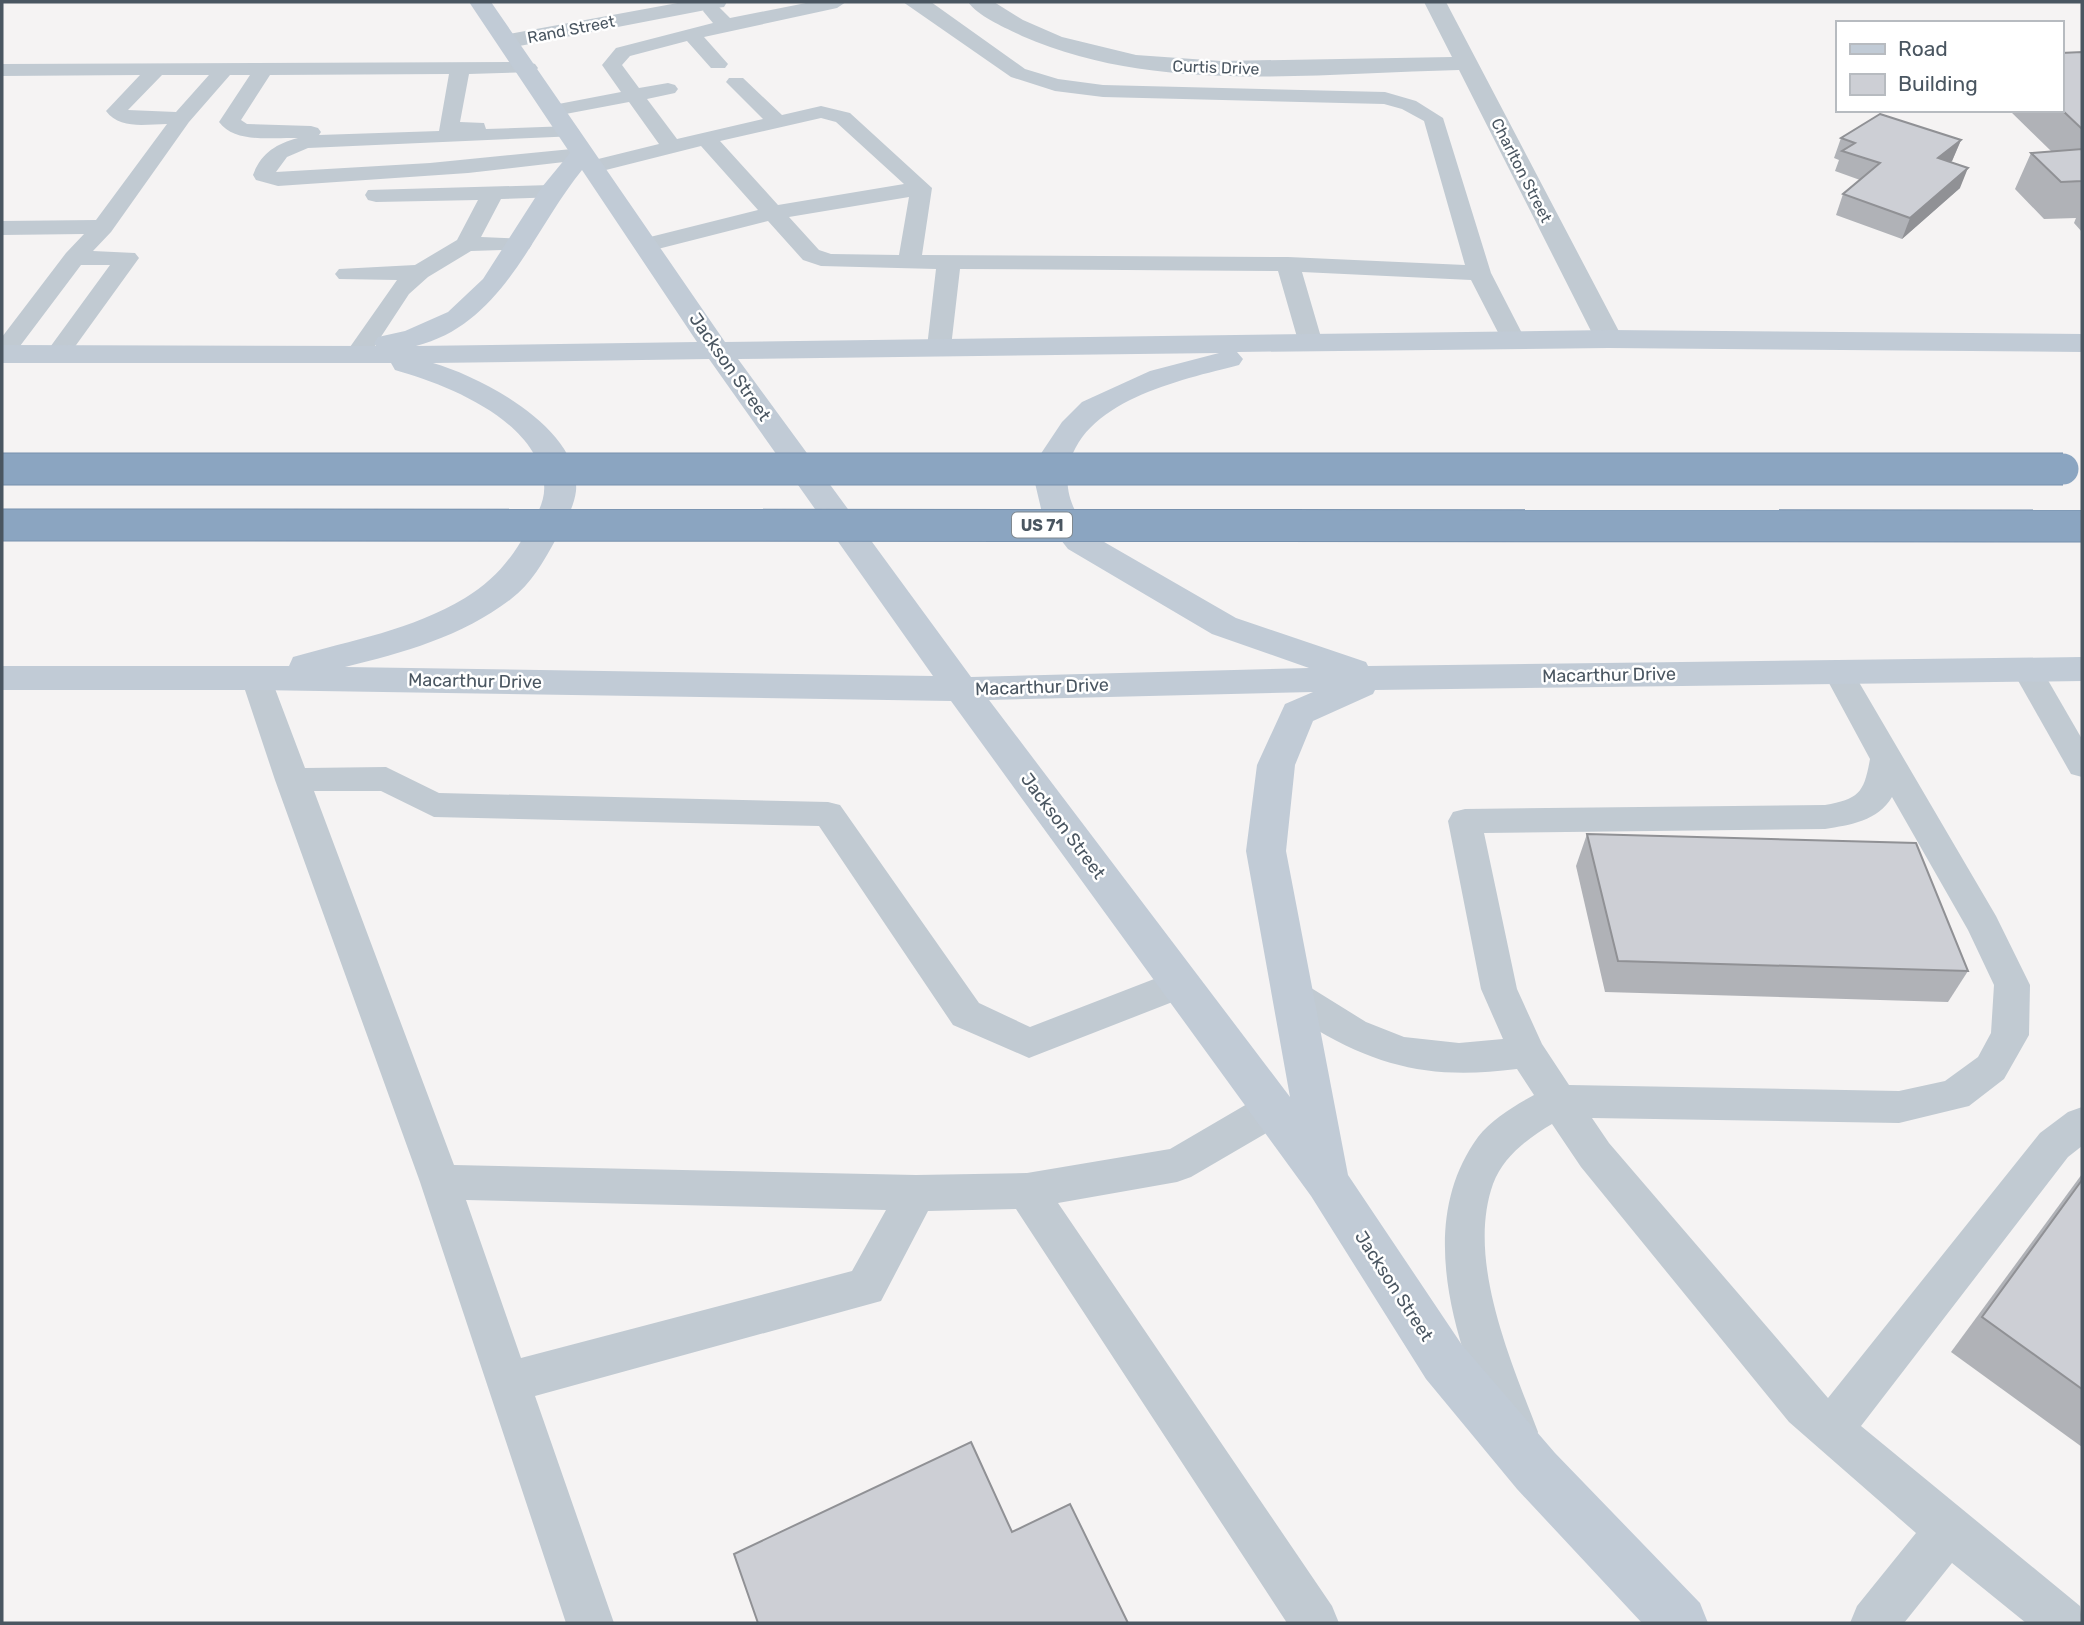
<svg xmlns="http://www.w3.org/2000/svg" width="2084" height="1625" font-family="Rubik,sans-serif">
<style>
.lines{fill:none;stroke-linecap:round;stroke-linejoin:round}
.lane{fill:#c1cad2;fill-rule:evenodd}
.street{fill:#c1cad2;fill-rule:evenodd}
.secondary{fill:#c1cbd6;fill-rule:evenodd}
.highway-bridge-casing{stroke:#7690ad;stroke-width:33;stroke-linecap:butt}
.highway-bridge{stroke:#8ba5c1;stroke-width:31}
.wall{fill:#b0b2b7}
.shaded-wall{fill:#909195}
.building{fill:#cdcfd5;stroke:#909195;stroke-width:2}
.labels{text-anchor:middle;stroke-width:5;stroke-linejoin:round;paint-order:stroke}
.far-street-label{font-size:16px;fill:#4a5661;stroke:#fff}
.shield{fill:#fff;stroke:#808990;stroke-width:2}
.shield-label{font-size:16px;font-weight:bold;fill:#4a5661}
.street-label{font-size:18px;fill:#4a5661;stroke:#fff}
</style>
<rect width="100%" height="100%" fill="#f5f3f3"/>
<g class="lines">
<!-- lane -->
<g class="lane">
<path d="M811 2H846L837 8 704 37 728 64 725 68H711L687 41 630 56 622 65 639 88 668 83 675 85 678 89 675 93 647 99 677 139 763 119 726 82 729 78H743L782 115 821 106 850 113 932 188 922 255 1288 257 1465 265 1424 121 1402 109 1384 104 1103 97 1055 91 1011 77 903 2H931L1025 69 1058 79 1103 85 1385 92 1416 101 1443 118 1491 273 1526 341 1523 346 1514 348 1505 346 1471 280 1302 272 1323 344 1320 349 1311 351 1302 349 1299 344 1278 271 960 269 951 347 948 352 939 354 930 352 927 347 936 269 821 266 803 260 768 221 646 252 638 250 635 245 638 240 758 210 701 146 594 173 586 172 583 167 586 162 659 144 629 102 555 116 548 114 545 110 548 106 621 92 602 65 616 48 713 23 703 11 705 7H719L730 18ZM821 118 836 122 904 184 778 205 720 141ZM909 197 899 255 831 254 819 250 789 217Z"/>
<path d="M528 62 535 64 538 68 535 72 469 74 460 122 484 123 486 129 570 126 577 128 580 132 577 136 308 148 287 157 276 172 430 163 582 148 590 149 593 154 590 159 468 173 278 186 256 180 253 175C261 153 276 144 298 138 273 137 235 144 219 122L250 75H230L189 122 111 232 93 251 135 253 139 258 66 359 57 361 48 359 45 354 110 265H81L11 358 2 360V337L66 253 84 234 2 235V221L96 220 167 124C146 124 120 130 106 111L140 75 2 76V64ZM449 74 439 131 319 135 321 132 318 128 311 126 247 124 241 120 270 75ZM162 75H209L176 112 128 110Z"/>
<polygon points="551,185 559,187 562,192 559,197 501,199 481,237 529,239 532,244 529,249 471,251 428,277 409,294 371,352 362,354 353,352 350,347 397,280 339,279 335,274 339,269 415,265 457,240 478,200 376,202 368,200 365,195 368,190"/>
<polygon points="2027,660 2038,663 2082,739 2082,777 2071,774 2012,670 2016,663"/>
<path d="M1838 662 1849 665 1853 672 1996 916 2030 985 2029 1035 2004 1079 1969 1106 1899 1123 1592 1118 1609 1143 1828 1398 2040 1133 2068 1112 2082 1107V1146L2068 1157 1861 1426 2080 1606 2082 1623H2026L1952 1563 1904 1623H1850L1857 1606 1916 1533 1789 1422 1581 1167 1552 1124C1528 1138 1503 1157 1493 1184 1466 1260 1511 1361 1538 1432L1532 1447 1516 1454 1500 1447C1460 1353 1411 1229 1478 1137 1492 1119 1514 1106 1534 1095L1517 1069C1439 1079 1385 1070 1317 1030 1302 1021 1285 1012 1277 996L1282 986 1295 981 1308 986 1366 1022 1404 1037 1459 1043 1503 1039 1481 989 1448 821 1453 812 1465 809 1825 805C1859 799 1864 793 1870 759L1823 672 1827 665ZM1892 797 1968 930 1994 985 1991 1033 1978 1057 1945 1081 1899 1091 1569 1085 1542 1044 1517 989 1484 833 1825 829C1850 825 1878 821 1892 797Z"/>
<path d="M256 668 267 671 271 678 305 768 386 767 439 793 828 802 840 805 979 1003 1030 1027 1180 969 1193 974 1198 984 1193 994 1029 1058 953 1025 819 826 434 817 381 791H314L454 1165 916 1175 1027 1173 1170 1149 1259 1097 1273 1093 1287 1097 1292 1109 1287 1121 1191 1177 1177 1182 1058 1203 1332 1606 1339 1623H1287L1016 1209 928 1211 881 1301 535 1396 614 1623H566L420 1182 275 780 241 678 245 671ZM466 1200 886 1210 852 1271 521 1358Z"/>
</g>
<!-- street -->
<g class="street">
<polygon points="683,2 727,2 724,7 716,8 509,48 501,46 498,41 501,36 509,34"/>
<path d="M968 2H994L1023 20 1062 37 1136 55 1221 61 1452 57 1424 2H1446L1623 339 1619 345 1609 348 1599 345 1595 339 1459 70C1316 73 1156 95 1022 36 1006 28 979 17 968 2Z"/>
</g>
<!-- secondary -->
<path class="secondary" d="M469 2H491L725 342 1609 330 2082 334V352L1609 348 1237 352 1243 359 1239 365C1181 380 1078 401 1068 472 1065 497 1076 516 1092 535L1236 618 1366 662 1368 666 2082 657V681L1375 690 1373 694 1313 721 1295 765 1286 851 1348 1175 1462 1345 1555 1453 1700 1603 1708 1623H1642L1517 1489 1426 1379 1311 1196 951 701 256 690H2V666H289L293 657C352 640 412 630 465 598 493 581 510 561 526 533 535 519 546 501 544 484 537 420 448 385 395 370L391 363H2V345L376 346 374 343 378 337 405 331 448 312 483 279 542 187 570 153ZM582 170 697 342 416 346C503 324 531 233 582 170ZM1219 353 1150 371 1082 402 1062 422 1040 455 1035 483 1043 517 1068 549 1212 634 1309 668 971 677 738 359ZM709 359 933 676 345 667C403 653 463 636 511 599 531 584 544 561 556 539 564 524 574 508 576 491 581 429 482 377 433 363ZM1313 692 1285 704 1257 765 1246 851 1290 1097 989 700Z"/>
<!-- highway-bridge casing -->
<g class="highway-bridge-casing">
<g id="highway-bridge">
<polyline points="2,469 2063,469"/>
<polyline points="2,525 2082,526"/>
</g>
</g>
<!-- highway-bridge -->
<use href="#highway-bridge" class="highway-bridge"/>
</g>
<!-- wall -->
<g class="wall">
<polygon points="2082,52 2082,232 2074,223 2076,218 2044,219 2015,189 2031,153 2051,151 2009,110 2061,110 2061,53"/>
<polygon points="1841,138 1961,140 1952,161 1950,162 1960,188 1902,239 1836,215 1843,194 1860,180 1835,171 1839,160 1834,158"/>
<polygon points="1587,834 1968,971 1948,1002 1605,992 1576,866"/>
<polygon points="2082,1174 2082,1447 1951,1352"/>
</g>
<!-- shaded-wall -->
<g class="shaded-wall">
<polygon points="1961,140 1952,161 1929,179 1938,158"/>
<polygon points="1968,168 1960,188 1902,239 1910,218"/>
</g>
<!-- building -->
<g class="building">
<polygon points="2082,52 2082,129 2061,109 2061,53"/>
<polygon points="1880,114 1961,140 1938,158 1968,168 1910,218 1843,194 1880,163 1842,151 1855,143 1841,138"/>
<polygon points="2082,149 2082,181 2061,182 2031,153"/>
<polygon points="1587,834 1916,843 1968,971 1618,961"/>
<polygon points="2082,1180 2082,1389 1982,1317"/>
<polygon points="971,1442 1012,1532 1070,1504 1128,1623 758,1623 734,1554"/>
</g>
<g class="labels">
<!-- far-street labels -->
<g class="far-street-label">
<text transform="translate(571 29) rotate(-11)" y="6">Rand Street</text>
<text transform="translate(1216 67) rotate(2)" y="6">Curtis Drive</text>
<text transform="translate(1522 170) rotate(63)" y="6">Charlton Street</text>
</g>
<!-- shield labels -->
<rect class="shield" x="1012" y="512.5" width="60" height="25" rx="5"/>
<g class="shield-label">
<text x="1042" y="531">US 71</text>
</g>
<!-- street labels -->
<g class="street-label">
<text transform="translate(730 367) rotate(55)" y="6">Jackson Street</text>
<text transform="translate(1609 675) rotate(-1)" y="6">Macarthur Drive</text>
<text transform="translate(475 681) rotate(1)" y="6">Macarthur Drive</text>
<text transform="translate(1042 687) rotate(-2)" y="6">Macarthur Drive</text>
<text transform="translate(1063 826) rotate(53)" y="6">Jackson Street</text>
<text transform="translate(1394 1286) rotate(57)" y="6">Jackson Street</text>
</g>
</g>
<!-- border -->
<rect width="2084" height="1625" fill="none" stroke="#4a5661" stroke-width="7"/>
<!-- legend -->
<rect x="1836" y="21" width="228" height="91" fill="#ffffff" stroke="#b7bbc0" stroke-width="2"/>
<rect x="1850" y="44" width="35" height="10" fill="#c1cbd6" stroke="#b7bbc0" stroke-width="2"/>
<text x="1898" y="56" font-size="21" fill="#4a5661">Road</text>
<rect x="1850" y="74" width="35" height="21" fill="#cdcfd5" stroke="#b7bbc0" stroke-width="2"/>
<text x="1898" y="91" font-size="21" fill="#4a5661">Building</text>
</svg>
